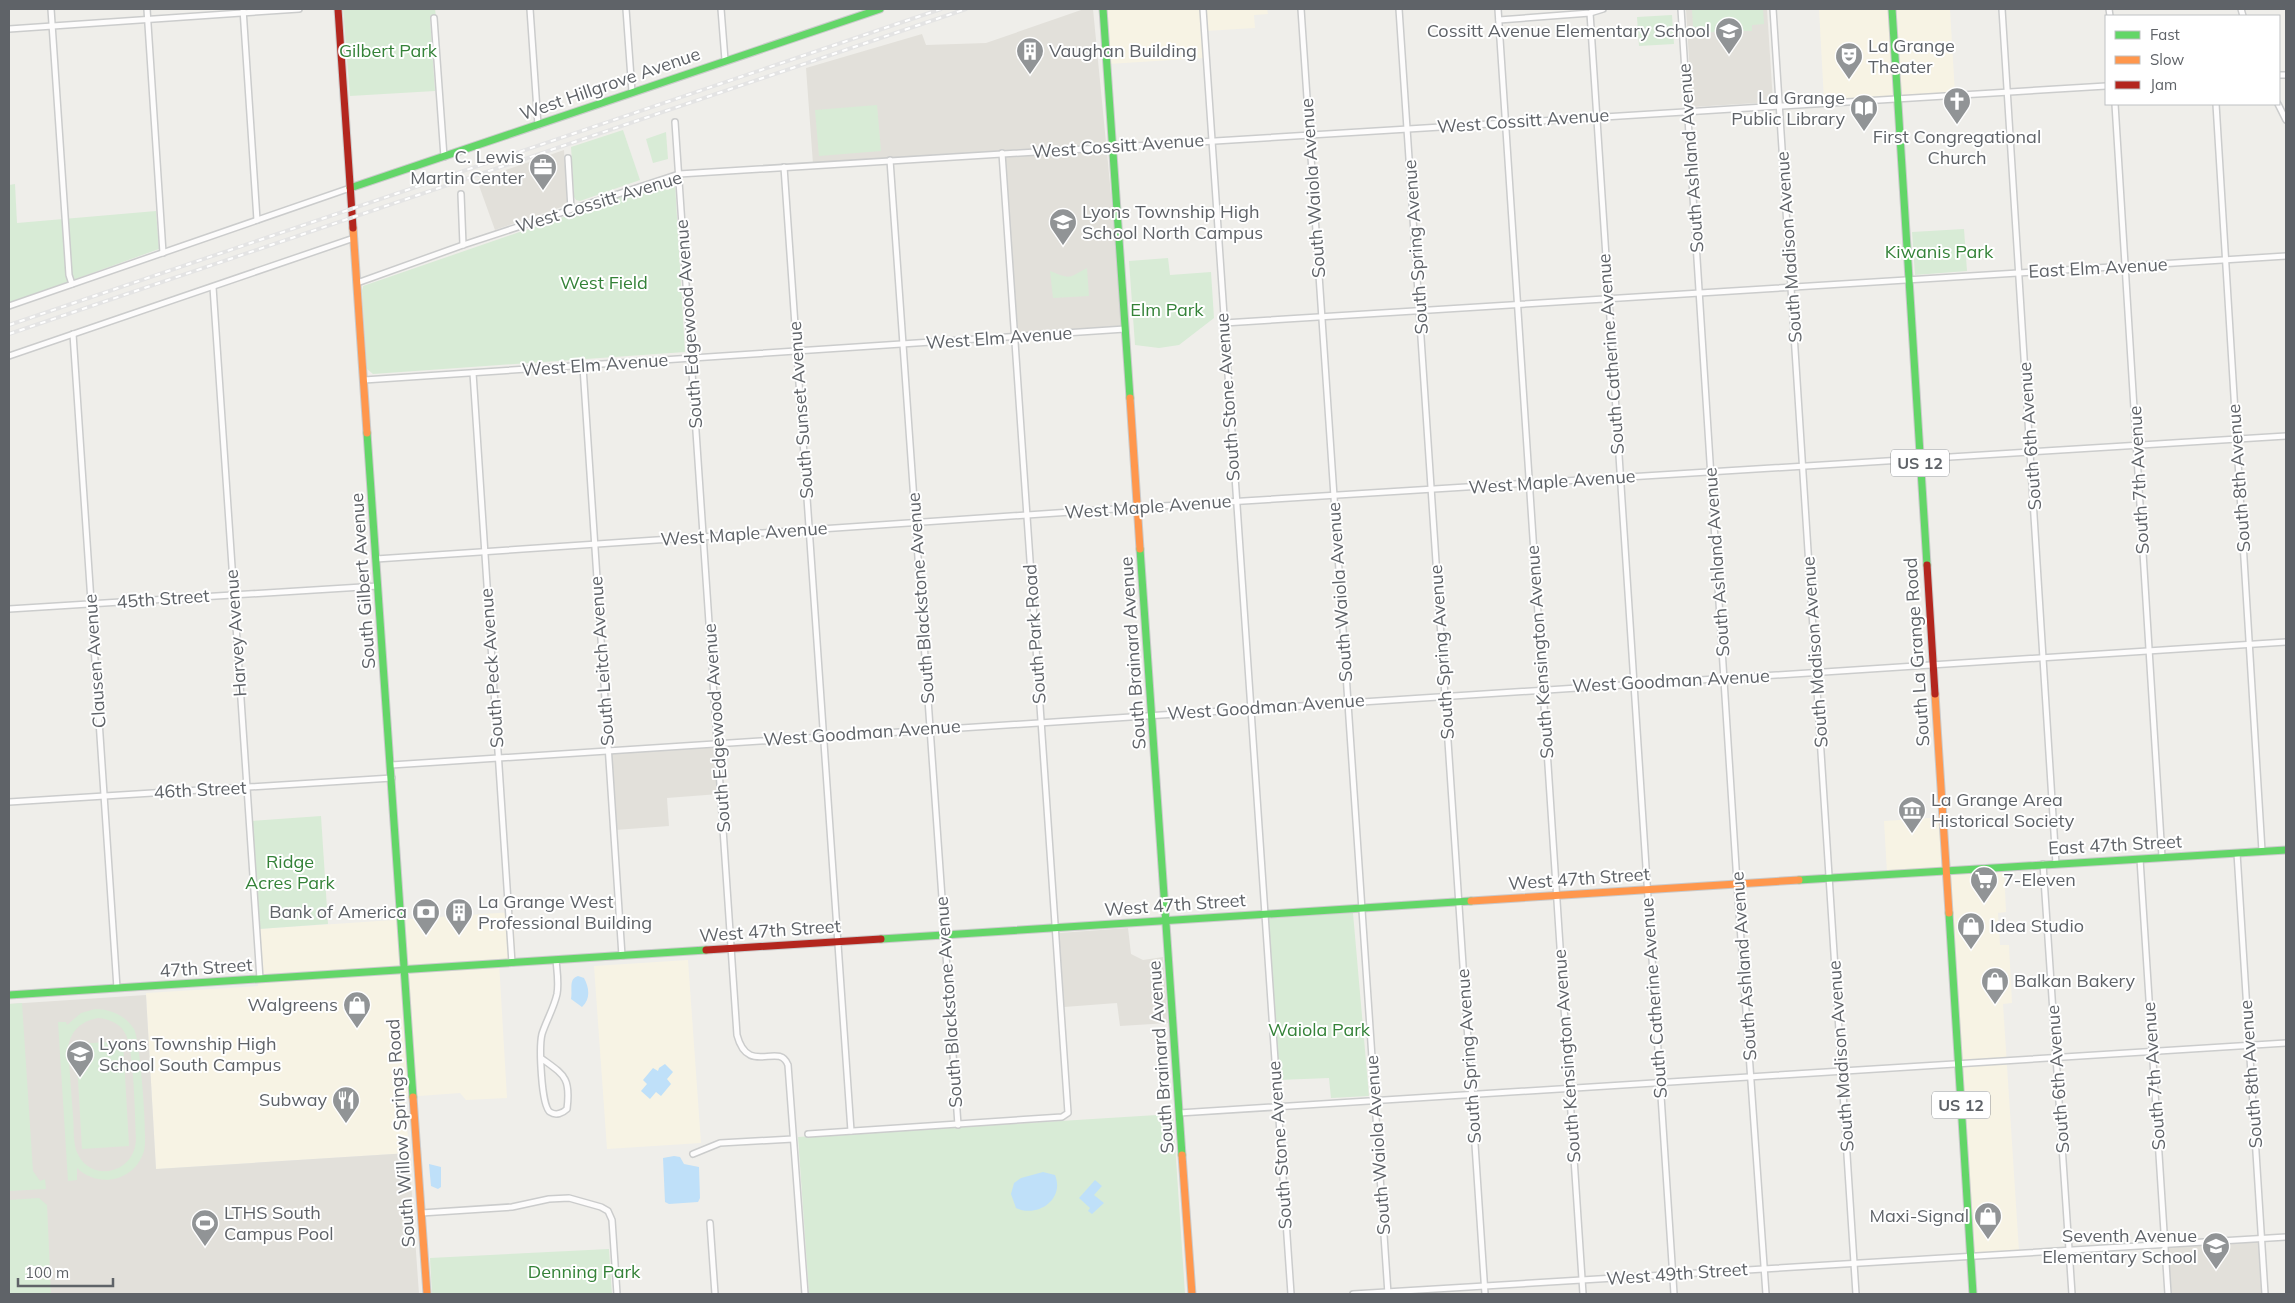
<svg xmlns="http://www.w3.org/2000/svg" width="2295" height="1303" font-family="Mulish,sans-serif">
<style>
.commercial{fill:#f7f3e4}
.education{fill:#e2e0da}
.green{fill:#d8ebd6;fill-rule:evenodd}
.water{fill:#bfe0f9}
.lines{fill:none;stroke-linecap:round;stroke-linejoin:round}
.street-casing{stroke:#cbcccc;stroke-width:8}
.fast-casing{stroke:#cacacb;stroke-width:9}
.slow-casing{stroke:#cacacb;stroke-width:9}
.jam-casing{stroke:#cacacb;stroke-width:9}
.street{stroke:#fdfcfc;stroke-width:5}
.fast{stroke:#63d668;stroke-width:7}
.slow{stroke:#ff974d;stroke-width:7}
.jam{stroke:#b3261e;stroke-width:7}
.rail-casing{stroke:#e4e4e4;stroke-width:4}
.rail{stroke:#fff;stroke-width:2;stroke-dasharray:5.5;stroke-linecap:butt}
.labels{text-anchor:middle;stroke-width:4;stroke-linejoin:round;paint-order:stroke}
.shield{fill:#fff;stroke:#8f9295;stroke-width:1}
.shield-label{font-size:16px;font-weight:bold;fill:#5f6368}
.poi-label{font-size:18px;fill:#5f6368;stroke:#fff;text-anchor:start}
.park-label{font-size:18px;fill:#348238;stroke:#fff}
.street-label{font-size:18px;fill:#5f6368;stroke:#fff}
</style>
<rect width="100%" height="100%" fill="#efeeea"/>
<!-- commercial -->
<g class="commercial">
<polygon points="1104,9 1201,9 1204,58 1108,64"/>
<polygon points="1204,9 1267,9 1268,14 1254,15 1255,28 1205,31"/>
<polygon points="1819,9 1890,9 1896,97 1824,101"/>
<polygon points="1893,9 1950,9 1955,94 1899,97"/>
<polygon points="1943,817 1947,868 1887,873 1884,821"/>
<polygon points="2004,868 2006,912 1998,913 2000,945 2009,945 2012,1003 2003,1004 2019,1251 1973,1254 1950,871"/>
<polygon points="513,912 516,961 499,962 507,1098 466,1100 460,1093 405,1097 409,1153 156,1169 146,993 258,986 254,931 259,929"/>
<polygon points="688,960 701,1143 607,1149 594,966"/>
</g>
<!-- education -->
<g class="education">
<polygon points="1084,9 1093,9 1124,328 1017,335 1003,151 813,164 806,68 922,34 926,45 986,43"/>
<polygon points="1686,9 1767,9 1773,102 1692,107"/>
<polygon points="564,150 567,205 495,230 477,180"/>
<polygon points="716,744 719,794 667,798 669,826 615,830 610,752"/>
<polygon points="1128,928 1131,954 1143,960 1163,957 1168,1023 1120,1026 1117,1003 1064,1007 1059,933"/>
<polygon points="146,995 156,1169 409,1153 419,1294 9,1294 9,1004"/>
<polygon points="2261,1239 2264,1294 2170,1294 2167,1245"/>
</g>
<!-- green -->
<g class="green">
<polygon points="343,9 435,9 436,17 430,18 435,91 350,96"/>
<polygon points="1692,9 1763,9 1764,24 1752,25 1752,31 1735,31 1735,29 1705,33 1704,27 1693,27"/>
<polygon points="1672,15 1674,44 1639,46 1637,17"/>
<polygon points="877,105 881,151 819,156 815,110"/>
<polygon points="623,130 640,180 580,201 576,200 574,197 571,147"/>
<polygon points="666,132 668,159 653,163 646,139"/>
<polygon points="667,181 675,183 685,352 373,374 367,369 362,291 363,286"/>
<polygon points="15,184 17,223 156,211 159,249 9,303 9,185"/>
<polygon points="1964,229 1967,271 1915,275 1912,232"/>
<polygon points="1168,258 1170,275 1211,272 1214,318 1179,345 1159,348 1135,345 1129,261"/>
<path d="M1087 268 1089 296 1053 298 1050 271C1071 279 1067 279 1087 268Z"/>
<polygon points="321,816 328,924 259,929 251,821"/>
<polygon points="1353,913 1369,1096 1331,1098 1329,1078 1279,1080 1268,918"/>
<polygon points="22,1003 33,1171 40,1181 45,1179 46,1189 9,1191 9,1004"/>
<path d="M95 1009C110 1009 125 1015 134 1029 140 1040 148 1138 144 1151 135 1181 99 1189 77 1168V1180L68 1181 58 1022H66L67 1025 81 1013ZM98 1018C110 1019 121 1024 126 1035 134 1051 135 1117 136 1139 135 1175 88 1184 76 1150 73 1139 74 1126 73 1115 71 1093 70 1071 68 1049 70 1031 81 1021 98 1018Z"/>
<polygon points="123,1041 129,1146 82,1149 76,1044"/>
<polygon points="1173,1114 1185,1294 809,1294 798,1137"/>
<polygon points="39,1198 47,1205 51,1294 9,1294 9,1200"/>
<polygon points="609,1249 612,1294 432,1294 430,1258"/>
</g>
<!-- water -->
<g class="water">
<path d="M578 976 584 978C589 987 591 999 582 1007L571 999C573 990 568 979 578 976Z"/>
<polygon points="665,1064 673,1072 667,1079 671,1084 661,1096 656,1092 650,1099 641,1091 647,1084 643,1080 653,1068 658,1071 659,1068"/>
<polygon points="674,1156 680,1157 684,1164 699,1167 700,1198 698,1202 669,1204 665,1202 663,1158"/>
<polygon points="429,1164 441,1167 441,1187 438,1189 431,1186"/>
<path d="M1043 1172 1055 1175C1065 1200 1037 1218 1016 1208L1011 1194 1014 1183 1021 1178Z"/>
<polygon points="1095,1180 1102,1186 1094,1195 1104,1203 1092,1214 1088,1211 1090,1208 1079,1198"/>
</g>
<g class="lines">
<!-- street casing -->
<g class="street-casing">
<g id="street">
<polyline points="51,9 69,275 72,284"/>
<polyline points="147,9 163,253"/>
<polyline points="243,9 257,220"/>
<polyline points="530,9 538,125"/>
<polyline points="626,9 632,92"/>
<polyline points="721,9 725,60"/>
<polyline points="1203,9 1291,1294"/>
<polyline points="1301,9 1388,1294"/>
<polyline points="1399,9 1485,1294"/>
<polyline points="1498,9 1583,1294"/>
<polyline points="1681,9 1737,883 1766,1294"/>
<polyline points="1773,9 1856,1294"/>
<polyline points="2002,9 2056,864"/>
<polyline points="2109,9 2110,16"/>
<polyline points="2241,9 2243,16"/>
<polyline points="1590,13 1674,1294"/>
<polyline points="434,18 444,157"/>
<polyline points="1499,20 1590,13 1603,9"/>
<polyline points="9,29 299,9"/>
<polyline points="2279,75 2286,75"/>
<polyline points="2115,104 2162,857"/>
<polyline points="2216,104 2262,851"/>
<polyline points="2278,104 2286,120"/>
<path d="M675 122 737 1035C748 1077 779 1041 788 1065L805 1294"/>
<polyline points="568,158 571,209"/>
<polyline points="890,160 958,1125"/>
<polyline points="784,167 851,1131"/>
<polyline points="461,194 463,245"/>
<polyline points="357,283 463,245 679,174 2106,86"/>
<polyline points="213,287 260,979"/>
<polyline points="9,306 350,188"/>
<polyline points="1224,323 2286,256"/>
<polyline points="73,334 117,988"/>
<polyline points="9,356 354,238"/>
<polyline points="583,367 622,956"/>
<polyline points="473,373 512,963"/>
<polyline points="364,380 1125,329"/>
<polyline points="376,559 1130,508 2286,436"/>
<polyline points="9,609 378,586"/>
<polyline points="391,765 2286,642"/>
<polyline points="9,802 392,778"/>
<polyline points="2237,853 2265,1294"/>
<polyline points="2140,859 2168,1294"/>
<polyline points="2043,864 2072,1294"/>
<path d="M541 1058C564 1075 571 1077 567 1109 563 1113 556 1116 550 1112 541 1106 539 1046 542 1034 546 1021 554 1008 557 994 559 983 557 971 556 960"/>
<polyline points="1179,1113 2286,1043"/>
<polyline points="808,1134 1062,1117 1068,1113 1002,153"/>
<polyline points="693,1154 720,1143 793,1139"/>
<polyline points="421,1213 512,1207 549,1199 569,1198 601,1207 608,1211 612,1220 617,1294"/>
<polyline points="710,1223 715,1294"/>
<polyline points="1353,1294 2286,1237"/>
</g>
</g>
<!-- fast casing -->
<g class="fast-casing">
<g id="fast">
<polyline points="1103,9 1130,398"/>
<polyline points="1892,9 1927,565"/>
<polyline points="350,188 880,9"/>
<polyline points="367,433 413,1097"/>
<polyline points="1140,549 1182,1155"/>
<polyline points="1799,880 2286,850"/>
<polyline points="1949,913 1973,1294"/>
<polyline points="881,939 1471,901"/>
<polyline points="9,995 706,950"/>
</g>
</g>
<!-- slow casing -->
<g class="slow-casing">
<g id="slow">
<polyline points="353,228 367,433"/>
<polyline points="1130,398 1140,549"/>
<polyline points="1935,694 1949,913"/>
<polyline points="1471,901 1799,880"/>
<polyline points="413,1097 427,1294"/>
<polyline points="1182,1155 1192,1294"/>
</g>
</g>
<!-- jam casing -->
<g class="jam-casing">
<g id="jam">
<polyline points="338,9 353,228"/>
<polyline points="1927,565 1935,694"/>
<polyline points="706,950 881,939"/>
</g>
</g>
<!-- street -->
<use href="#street" class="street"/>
<!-- fast -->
<use href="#fast" class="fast"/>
<!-- slow -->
<use href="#slow" class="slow"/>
<!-- jam -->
<use href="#jam" class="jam"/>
<!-- rail casing -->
<g class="rail-casing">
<g id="rail">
<polyline points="9,325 941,9"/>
<polyline points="9,334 966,9"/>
</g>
</g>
<!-- rail -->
<use href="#rail" class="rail"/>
</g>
<!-- icons -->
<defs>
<g id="school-pin" transform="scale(1.4375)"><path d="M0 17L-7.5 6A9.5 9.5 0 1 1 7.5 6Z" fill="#919496" stroke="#fff"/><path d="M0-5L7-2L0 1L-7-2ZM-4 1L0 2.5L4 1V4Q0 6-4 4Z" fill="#fff"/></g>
<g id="building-pin" transform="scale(1.4375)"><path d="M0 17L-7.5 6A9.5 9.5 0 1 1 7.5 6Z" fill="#919496" stroke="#fff"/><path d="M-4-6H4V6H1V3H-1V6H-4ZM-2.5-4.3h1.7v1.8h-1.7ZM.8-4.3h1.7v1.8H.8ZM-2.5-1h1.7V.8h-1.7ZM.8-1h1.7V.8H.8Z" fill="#fff"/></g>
<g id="theatre-pin" transform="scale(1.4375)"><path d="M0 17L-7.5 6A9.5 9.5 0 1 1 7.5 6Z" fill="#919496" stroke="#fff"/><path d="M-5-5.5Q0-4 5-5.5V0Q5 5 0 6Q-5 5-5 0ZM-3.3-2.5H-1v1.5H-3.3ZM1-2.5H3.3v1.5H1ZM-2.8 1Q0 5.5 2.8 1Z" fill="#fff"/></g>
<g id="church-pin" transform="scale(1.4375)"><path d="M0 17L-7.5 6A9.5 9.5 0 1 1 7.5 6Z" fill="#919496" stroke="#fff"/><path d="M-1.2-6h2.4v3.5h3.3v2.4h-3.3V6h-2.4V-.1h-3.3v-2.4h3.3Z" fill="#fff"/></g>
<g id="library-pin" transform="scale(1.4375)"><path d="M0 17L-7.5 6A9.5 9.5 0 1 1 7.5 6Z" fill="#919496" stroke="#fff"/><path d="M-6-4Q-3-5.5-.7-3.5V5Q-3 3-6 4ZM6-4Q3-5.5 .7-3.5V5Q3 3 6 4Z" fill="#fff"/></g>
<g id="office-pin" transform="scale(1.4375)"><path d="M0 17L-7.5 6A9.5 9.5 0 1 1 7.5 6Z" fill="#919496" stroke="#fff"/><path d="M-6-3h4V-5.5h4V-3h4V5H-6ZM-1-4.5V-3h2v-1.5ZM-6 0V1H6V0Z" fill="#fff"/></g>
<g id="museum-pin" transform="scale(1.4375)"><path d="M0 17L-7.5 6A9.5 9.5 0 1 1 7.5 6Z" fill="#919496" stroke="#fff"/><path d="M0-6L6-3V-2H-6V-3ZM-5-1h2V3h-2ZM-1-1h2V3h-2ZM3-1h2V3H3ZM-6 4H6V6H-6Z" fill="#fff"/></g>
<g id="supermarket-pin" transform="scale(1.4375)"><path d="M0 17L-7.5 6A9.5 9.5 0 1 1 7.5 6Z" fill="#919496" stroke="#fff"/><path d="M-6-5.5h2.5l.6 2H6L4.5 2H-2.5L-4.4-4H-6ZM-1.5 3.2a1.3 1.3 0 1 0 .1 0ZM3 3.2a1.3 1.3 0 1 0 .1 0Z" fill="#fff"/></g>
<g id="bank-pin" transform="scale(1.4375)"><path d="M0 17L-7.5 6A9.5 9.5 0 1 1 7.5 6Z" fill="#919496" stroke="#fff"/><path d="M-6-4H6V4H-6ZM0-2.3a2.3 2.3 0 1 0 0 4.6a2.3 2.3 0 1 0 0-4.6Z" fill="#fff"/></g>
<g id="shop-pin" transform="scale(1.4375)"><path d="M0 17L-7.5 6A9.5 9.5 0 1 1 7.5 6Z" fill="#919496" stroke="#fff"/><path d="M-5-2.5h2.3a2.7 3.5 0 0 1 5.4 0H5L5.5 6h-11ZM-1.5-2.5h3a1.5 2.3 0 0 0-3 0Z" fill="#fff"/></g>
<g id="restaurant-pin" transform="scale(1.4375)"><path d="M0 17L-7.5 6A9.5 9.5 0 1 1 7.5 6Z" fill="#919496" stroke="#fff"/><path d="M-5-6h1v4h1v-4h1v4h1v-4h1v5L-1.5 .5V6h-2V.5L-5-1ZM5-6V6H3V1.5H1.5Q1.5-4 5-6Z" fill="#fff"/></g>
<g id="stadium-pin" transform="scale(1.4375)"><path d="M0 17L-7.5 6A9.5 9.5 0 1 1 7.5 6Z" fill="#919496" stroke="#fff"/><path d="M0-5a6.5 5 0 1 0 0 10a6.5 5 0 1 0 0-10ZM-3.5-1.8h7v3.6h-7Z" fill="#fff"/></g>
</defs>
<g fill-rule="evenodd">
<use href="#school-pin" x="1729" y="31"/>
<use href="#building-pin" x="1030" y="51"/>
<use href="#theatre-pin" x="1849" y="56"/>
<use href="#church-pin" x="1957" y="101"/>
<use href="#library-pin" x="1864" y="108"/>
<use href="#office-pin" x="543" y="167"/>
<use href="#school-pin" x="1063" y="222"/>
<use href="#museum-pin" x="1912" y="810"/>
<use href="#supermarket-pin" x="1984" y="880"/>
<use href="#bank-pin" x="426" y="912"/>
<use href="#building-pin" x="459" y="912"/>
<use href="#shop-pin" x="1971" y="926"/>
<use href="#shop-pin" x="1995" y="981"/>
<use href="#shop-pin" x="357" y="1005"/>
<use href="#school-pin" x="80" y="1054"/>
<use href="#restaurant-pin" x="346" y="1100"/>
<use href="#shop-pin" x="1988" y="1216"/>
<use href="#stadium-pin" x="205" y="1223"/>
<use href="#school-pin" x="2216" y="1246"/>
</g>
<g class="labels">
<!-- shield labels -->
<g class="shield">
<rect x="1891" y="449.5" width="58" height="27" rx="4"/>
<rect x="1932" y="1091.5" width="58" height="27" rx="4"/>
</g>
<g class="shield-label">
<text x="1920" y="469">US 12</text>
<text x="1961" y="1111">US 12</text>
</g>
<!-- poi labels -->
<g class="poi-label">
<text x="1710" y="37" text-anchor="end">Cossitt Avenue Elementary School</text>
<text x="1868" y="52">La Grange<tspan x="1868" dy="21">Theater</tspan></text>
<text x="1049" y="57">Vaughan Building</text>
<text x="1845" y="104" text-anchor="end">La Grange<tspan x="1845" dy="21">Public Library</tspan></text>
<text x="1957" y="143" text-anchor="middle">First Congregational<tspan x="1957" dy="21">Church</tspan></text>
<text x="524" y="163" text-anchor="end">C. Lewis<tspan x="524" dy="21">Martin Center</tspan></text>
<text x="1082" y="218">Lyons Township High<tspan x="1082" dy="21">School North Campus</tspan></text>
<text x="1931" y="806">La Grange Area<tspan x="1931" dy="21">Historical Society</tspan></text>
<text x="2003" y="886">7-Eleven</text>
<text x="478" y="908">La Grange West<tspan x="478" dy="21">Professional Building</tspan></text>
<text x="407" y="918" text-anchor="end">Bank of America</text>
<text x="1990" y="932">Idea Studio</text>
<text x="2014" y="987">Balkan Bakery</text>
<text x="338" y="1011" text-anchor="end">Walgreens</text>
<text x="99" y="1050">Lyons Township High<tspan x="99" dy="21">School South Campus</tspan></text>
<text x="327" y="1106" text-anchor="end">Subway</text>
<text x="224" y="1219">LTHS South<tspan x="224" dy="21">Campus Pool</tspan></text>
<text x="1969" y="1222" text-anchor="end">Maxi-Signal</text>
<text x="2197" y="1242" text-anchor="end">Seventh Avenue<tspan x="2197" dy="21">Elementary School</tspan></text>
</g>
<!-- park labels -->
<g class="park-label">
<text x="388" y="57">Gilbert Park</text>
<text x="1939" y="258">Kiwanis Park</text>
<text x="604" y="289">West Field</text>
<text x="1167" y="316">Elm Park</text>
<text x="290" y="868">Ridge<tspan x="290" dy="21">Acres Park</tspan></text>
<text x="1319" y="1036">Waiola Park</text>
<text x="584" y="1278">Denning Park</text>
</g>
<!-- street labels -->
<g class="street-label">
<text transform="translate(610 84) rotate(-19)" y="6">West Hillgrove Avenue</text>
<text transform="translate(1523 121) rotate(-4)" y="6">West Cossitt Avenue</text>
<text transform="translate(1118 146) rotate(-4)" y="6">West Cossitt Avenue</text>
<text transform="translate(1691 158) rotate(-94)" y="6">South Ashland Avenue</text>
<text transform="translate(1313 188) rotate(-94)" y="6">South Waiola Avenue</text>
<text transform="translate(599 202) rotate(-17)" y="6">West Cossitt Avenue</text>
<text transform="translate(1416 247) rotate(-94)" y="6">South Spring Avenue</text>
<text transform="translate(1789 247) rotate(-94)" y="6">South Madison Avenue</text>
<text transform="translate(2098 268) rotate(-3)" y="6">East Elm Avenue</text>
<text transform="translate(689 324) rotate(-94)" y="6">South Edgewood Avenue</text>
<text transform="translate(999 338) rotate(-4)" y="6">West Elm Avenue</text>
<text transform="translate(1611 354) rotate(-94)" y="6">South Catherine Avenue</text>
<text transform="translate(595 365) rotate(-4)" y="6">West Elm Avenue</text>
<text transform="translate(1228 397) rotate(-94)" y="6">South Stone Avenue</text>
<text transform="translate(801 410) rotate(-94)" y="6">South Sunset Avenue</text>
<text transform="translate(2030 436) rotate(-94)" y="6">South 6th Avenue</text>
<text transform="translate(2239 478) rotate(-94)" y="6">South 8th Avenue</text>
<text transform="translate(2139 480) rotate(-93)" y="6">South 7th Avenue</text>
<text transform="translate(1552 482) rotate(-4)" y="6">West Maple Avenue</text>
<text transform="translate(1148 507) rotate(-4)" y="6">West Maple Avenue</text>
<text transform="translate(744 534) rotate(-4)" y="6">West Maple Avenue</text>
<text transform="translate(1717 562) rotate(-94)" y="6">South Ashland Avenue</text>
<text transform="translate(363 581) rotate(-94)" y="6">South Gilbert Avenue</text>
<text transform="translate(1340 592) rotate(-94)" y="6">South Waiola Avenue</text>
<text transform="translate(921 598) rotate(-94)" y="6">South Blackstone Avenue</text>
<text transform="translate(163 599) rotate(-4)" y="6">45th Street</text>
<text transform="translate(236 633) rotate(-94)" y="6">Harvey Avenue</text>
<text transform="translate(1035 634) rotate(-94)" y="6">South Park Road</text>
<text transform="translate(1442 652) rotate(-94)" y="6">South Spring Avenue</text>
<text transform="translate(1540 652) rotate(-94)" y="6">South Kensington Avenue</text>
<text transform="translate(1815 652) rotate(-94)" y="6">South Madison Avenue</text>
<text transform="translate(1917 652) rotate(-94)" y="6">South La Grange Road</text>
<text transform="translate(1133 653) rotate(-94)" y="6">South Brainard Avenue</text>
<text transform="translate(95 661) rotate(-94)" y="6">Clausen Avenue</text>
<text transform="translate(602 661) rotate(-94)" y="6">South Leitch Avenue</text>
<text transform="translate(492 668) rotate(-94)" y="6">South Peck Avenue</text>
<text transform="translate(1671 681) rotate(-3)" y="6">West Goodman Avenue</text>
<text transform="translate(1266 707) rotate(-4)" y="6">West Goodman Avenue</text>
<text transform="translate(717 728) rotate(-94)" y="6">South Edgewood Avenue</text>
<text transform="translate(862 733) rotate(-4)" y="6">West Goodman Avenue</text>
<text transform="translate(200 790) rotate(-3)" y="6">46th Street</text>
<text transform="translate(2115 845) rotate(-3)" y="6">East 47th Street</text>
<text transform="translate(1579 879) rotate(-4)" y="6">West 47th Street</text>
<text transform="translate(1175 905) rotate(-4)" y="6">West 47th Street</text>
<text transform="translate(770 931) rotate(-4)" y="6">West 47th Street</text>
<text transform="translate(1744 966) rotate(-94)" y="6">South Ashland Avenue</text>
<text transform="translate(206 968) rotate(-4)" y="6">47th Street</text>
<text transform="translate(1654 998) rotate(-94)" y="6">South Catherine Avenue</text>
<text transform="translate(949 1002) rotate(-94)" y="6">South Blackstone Avenue</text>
<text transform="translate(1469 1056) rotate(-94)" y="6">South Spring Avenue</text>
<text transform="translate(1567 1056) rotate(-94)" y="6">South Kensington Avenue</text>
<text transform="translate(1841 1056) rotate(-94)" y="6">South Madison Avenue</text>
<text transform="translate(1161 1057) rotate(-94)" y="6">South Brainard Avenue</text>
<text transform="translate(2251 1074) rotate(-94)" y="6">South 8th Avenue</text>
<text transform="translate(2154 1076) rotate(-94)" y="6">South 7th Avenue</text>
<text transform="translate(2058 1079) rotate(-94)" y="6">South 6th Avenue</text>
<text transform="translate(401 1133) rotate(-94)" y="6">South Willow Springs Road</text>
<text transform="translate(1280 1145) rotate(-94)" y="6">South Stone Avenue</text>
<text transform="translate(1378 1145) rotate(-94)" y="6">South Waiola Avenue</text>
<text transform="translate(1677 1274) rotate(-4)" y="6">West 49th Street</text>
</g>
</g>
<!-- border -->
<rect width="2295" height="1303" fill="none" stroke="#5f6368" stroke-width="20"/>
<!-- legend -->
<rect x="2105" y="15" width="175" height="90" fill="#ffffff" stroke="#bfc1c3"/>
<rect x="2115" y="31" width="25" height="8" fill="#63d668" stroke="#bfc1c3"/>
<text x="2150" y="40" font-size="15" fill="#5f6368">Fast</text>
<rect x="2115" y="56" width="25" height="8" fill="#ff974d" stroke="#bfc1c3"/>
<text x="2150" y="65" font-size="15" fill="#5f6368">Slow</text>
<rect x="2115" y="81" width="25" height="8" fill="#b3261e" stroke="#bfc1c3"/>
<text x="2150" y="90" font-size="15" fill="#5f6368">Jam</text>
<!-- scale -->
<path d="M18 1278v8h95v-8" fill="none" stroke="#5f6368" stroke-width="2.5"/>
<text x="25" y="1278" font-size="15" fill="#5f6368" stroke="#ffffff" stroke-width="4" paint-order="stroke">100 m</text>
</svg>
